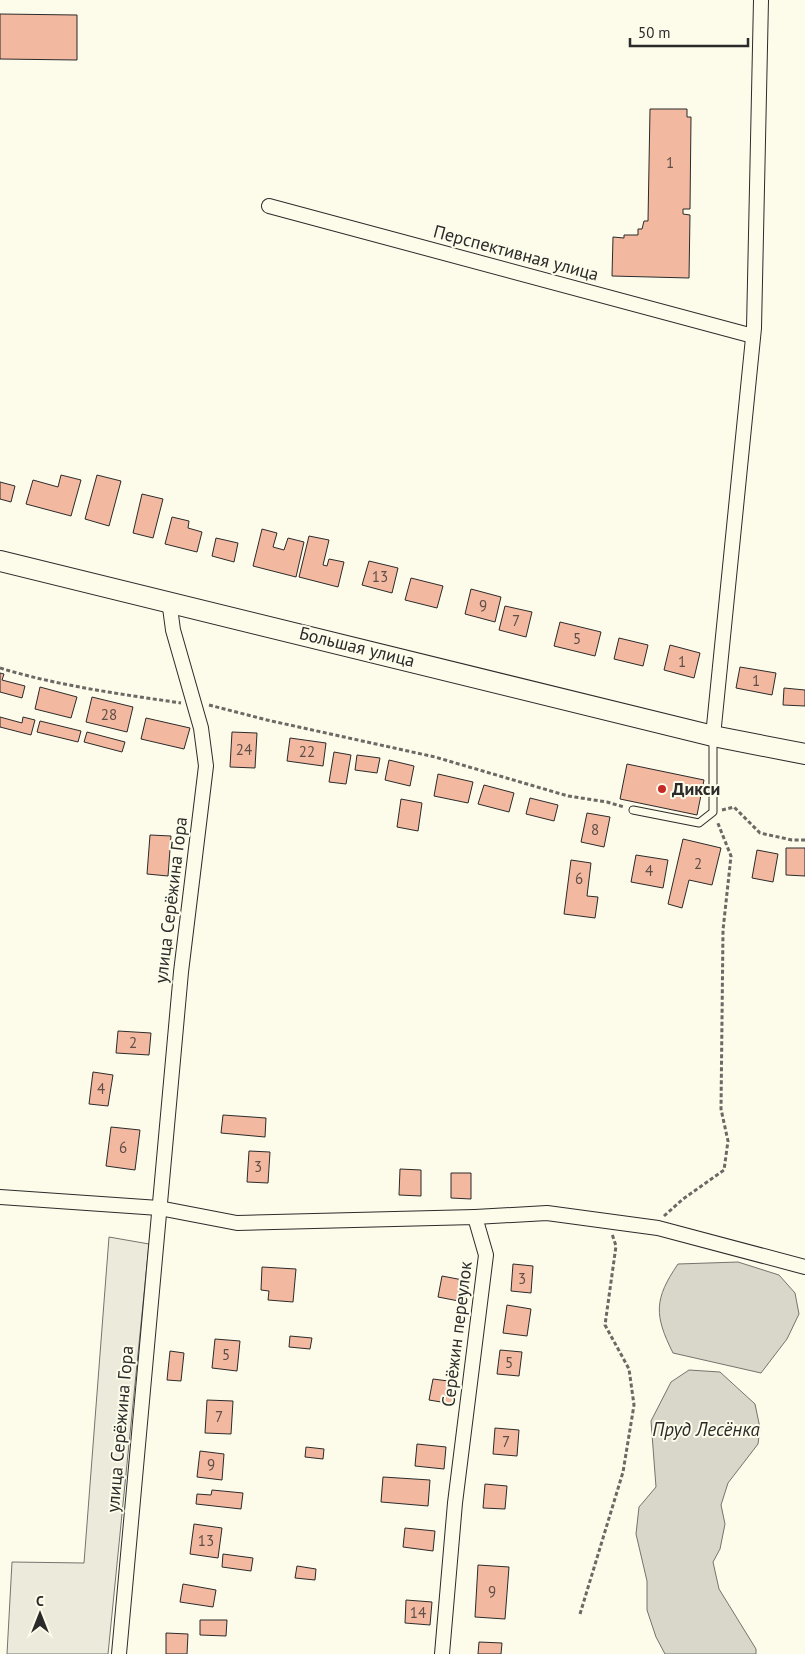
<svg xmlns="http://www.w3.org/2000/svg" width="805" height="1654" font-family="'PT Sans',sans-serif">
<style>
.green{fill:#ecebdb;stroke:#74746e}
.water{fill:#d8d7c9;stroke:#74746e}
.building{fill:#f2b8a0;stroke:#2b2b2b}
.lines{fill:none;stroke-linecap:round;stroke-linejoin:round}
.lane-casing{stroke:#2b2b2b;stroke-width:9}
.street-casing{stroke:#2b2b2b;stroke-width:16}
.secondary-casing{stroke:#2b2b2b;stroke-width:22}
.path{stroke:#6a6964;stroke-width:3;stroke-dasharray:4 2.5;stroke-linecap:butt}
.lane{stroke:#fdfbea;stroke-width:7}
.street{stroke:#fdfbea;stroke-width:14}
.secondary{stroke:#fdfbea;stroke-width:20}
.poi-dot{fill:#c62828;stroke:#fdfbea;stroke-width:2}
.labels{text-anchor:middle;stroke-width:4;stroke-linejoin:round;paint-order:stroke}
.number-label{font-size:15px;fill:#5d4e48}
.street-label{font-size:18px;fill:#2b2b2b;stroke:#fdfbea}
.poi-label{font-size:18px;font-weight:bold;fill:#2b2b2b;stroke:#fdfbea;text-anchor:start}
.water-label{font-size:19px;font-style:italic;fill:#2b2b2b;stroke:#fdfbea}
</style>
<rect width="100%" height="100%" fill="#fdfbea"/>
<!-- green -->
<polygon class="green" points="109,1237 149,1244 108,1654 7,1654 12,1562 84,1563"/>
<!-- water -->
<g class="water">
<path d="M738 1262 779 1275 795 1293 799 1314 787 1339 761 1373 673 1353C654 1315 654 1299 678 1264Z"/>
<polygon points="689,1370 720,1372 755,1404 760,1428 758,1444 728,1483 721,1505 725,1524 720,1549 713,1562 719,1589 756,1649 756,1654 665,1654 656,1637 647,1610 647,1581 636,1534 639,1507 656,1487 651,1421 671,1382"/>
</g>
<!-- building -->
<g class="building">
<polygon points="0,14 77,15 77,60 0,59"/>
<polygon points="650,109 687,109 687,117 691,117 690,209 683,209 683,214 690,215 689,278 612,276 613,237 624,238 624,235 638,235 638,229 642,229 644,221 648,221"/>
<polygon points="61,475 81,480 71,516 26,504 33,480 58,487"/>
<polygon points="97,475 121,481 109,526 85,519"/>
<polygon points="0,482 15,486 11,502 0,499"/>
<polygon points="142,494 163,499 153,538 133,533"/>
<polygon points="172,517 189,521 188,528 202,532 197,552 165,544"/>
<polygon points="262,529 277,533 273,547 284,550 288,538 304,542 296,577 253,566"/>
<polygon points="309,536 329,540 323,565 327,566 329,559 344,562 338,587 299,577"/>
<polygon points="216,538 238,543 234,562 212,556"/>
<polygon points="369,561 398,568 392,593 362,585"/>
<polygon points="411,578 443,586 437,608 405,600"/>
<polygon points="471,589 501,597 495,622 465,614"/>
<polygon points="505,606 532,612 526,637 499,630"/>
<polygon points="560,622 601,632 595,656 554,646"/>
<polygon points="619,638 648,645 643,666 614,659"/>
<polygon points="670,645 700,653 694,678 664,670"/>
<polygon points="740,667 776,673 772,695 736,688"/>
<polygon points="0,673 4,674 2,680 25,686 22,698 0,692"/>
<polygon points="40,687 77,697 71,718 35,709"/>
<polygon points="784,688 805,690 805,706 783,705"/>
<polygon points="92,697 133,707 127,732 86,722"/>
<polygon points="0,717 22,723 23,717 35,720 31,735 0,727"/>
<polygon points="146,718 190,728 184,749 141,739"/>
<polygon points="40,721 81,731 78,742 37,732"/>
<polygon points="87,732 125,742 122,752 84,742"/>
<polygon points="232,732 257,733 255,768 230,767"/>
<polygon points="290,738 326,743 323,766 287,761"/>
<polygon points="334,752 351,755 346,784 329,782"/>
<polygon points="357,755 380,758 377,773 355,770"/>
<polygon points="389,760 414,766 410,786 385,780"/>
<polygon points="627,764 704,780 697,815 620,799"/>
<polygon points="438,774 473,782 468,803 434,796"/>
<polygon points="484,785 514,793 509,812 478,804"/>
<polygon points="530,798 558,805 554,821 526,814"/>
<polygon points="401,799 422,803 418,831 397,827"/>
<polygon points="587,813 610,817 604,847 581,842"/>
<polygon points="150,835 171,836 168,876 147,874"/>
<polygon points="683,839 721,848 712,885 689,880 682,908 668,904"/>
<polygon points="786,848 805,848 805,876 786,875"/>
<polygon points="757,850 778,854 773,882 752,878"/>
<polygon points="636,855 668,860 663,888 631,882"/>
<polygon points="571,860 591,863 587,896 598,897 595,918 564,914"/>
<polygon points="118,1031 151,1033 149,1055 116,1053"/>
<polygon points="93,1072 113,1075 108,1106 89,1104"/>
<polygon points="223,1115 266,1118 265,1137 221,1133"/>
<polygon points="111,1127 140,1130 135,1170 106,1166"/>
<polygon points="249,1151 270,1152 268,1183 247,1182"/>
<polygon points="400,1169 421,1170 421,1196 399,1195"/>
<polygon points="451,1173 471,1173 471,1199 451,1198"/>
<polygon points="513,1264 533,1266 531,1293 511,1291"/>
<polygon points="262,1267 296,1269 293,1302 268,1300 269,1291 261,1290"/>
<polygon points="442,1276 468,1281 464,1302 438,1297"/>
<polygon points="507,1305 531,1309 527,1336 503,1333"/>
<polygon points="290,1336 312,1338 310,1349 289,1347"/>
<polygon points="215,1339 240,1341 237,1371 212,1368"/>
<polygon points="500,1350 522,1352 519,1376 497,1374"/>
<polygon points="170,1351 184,1353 181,1381 167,1380"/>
<polygon points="433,1379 456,1382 453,1404 429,1400"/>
<polygon points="207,1400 233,1401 231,1434 205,1433"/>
<polygon points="495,1428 519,1430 517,1456 493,1454"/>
<polygon points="417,1444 446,1447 444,1469 415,1466"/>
<polygon points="306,1447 324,1449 323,1459 305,1457"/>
<polygon points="200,1451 224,1454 222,1480 197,1477"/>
<polygon points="383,1477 430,1480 428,1506 381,1502"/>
<polygon points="485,1484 507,1486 505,1509 483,1508"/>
<polygon points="212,1490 243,1493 241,1509 196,1504 197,1494 211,1495"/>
<polygon points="194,1524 222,1528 218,1558 190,1554"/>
<polygon points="405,1528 435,1531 433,1551 403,1547"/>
<polygon points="223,1554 253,1558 251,1571 222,1567"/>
<polygon points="478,1565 509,1567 505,1619 475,1617"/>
<polygon points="297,1566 316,1569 315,1580 295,1578"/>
<polygon points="183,1584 216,1590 213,1607 180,1602"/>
<polygon points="406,1600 432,1602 430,1625 405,1623"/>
<polygon points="200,1620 227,1620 226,1636 200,1635"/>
<polygon points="166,1633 188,1634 187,1654 166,1654"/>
<polygon points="479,1642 502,1643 501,1654 478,1654"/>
</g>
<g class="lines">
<!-- lane casing -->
<g class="lane-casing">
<polyline id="lane" points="633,810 699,823 713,812 713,738"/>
</g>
<!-- street casing -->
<g class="street-casing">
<g id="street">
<polyline points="269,206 753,336"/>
<polyline points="713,736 754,328 761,0"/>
<polyline points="0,1197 159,1208 237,1223 475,1217 486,1255 455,1503 442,1654"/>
<polyline points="475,1217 547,1213 658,1228 805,1267"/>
<polyline points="119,1654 181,972 206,766 201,728 173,630 169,600"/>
</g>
</g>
<!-- secondary casing -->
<g class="secondary-casing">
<polyline id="secondary" points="0,561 713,736 805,754"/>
</g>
<!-- path -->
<g class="path">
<path d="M0 668C59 686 120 694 181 703"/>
<polyline points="209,705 267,720 435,757 568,796 607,802 624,807"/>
<polyline points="722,810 734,807 760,833 792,840 805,840"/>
<polyline points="664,1216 683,1199 724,1170 728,1141 721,1109 723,930 731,856 717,821"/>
<polyline points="580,1614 623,1472 634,1405 629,1369 605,1325 616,1246 612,1234"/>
</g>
<!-- lane -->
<use href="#lane" class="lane"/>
<!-- street -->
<use href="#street" class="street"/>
<!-- secondary -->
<use href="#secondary" class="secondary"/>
</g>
<!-- markers -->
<circle class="poi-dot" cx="662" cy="789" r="5"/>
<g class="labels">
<!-- number labels -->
<g class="number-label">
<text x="670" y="168">1</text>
<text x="380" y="582">13</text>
<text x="483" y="611">9</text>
<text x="516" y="626">7</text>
<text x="577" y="644">5</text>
<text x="682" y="667">1</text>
<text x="756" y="686">1</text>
<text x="109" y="720">28</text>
<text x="244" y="755">24</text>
<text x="307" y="757">22</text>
<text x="595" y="835">8</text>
<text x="698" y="869">2</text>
<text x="649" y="876">4</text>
<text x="579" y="884">6</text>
<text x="133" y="1048">2</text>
<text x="101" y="1094">4</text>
<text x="123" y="1153">6</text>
<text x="258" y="1172">3</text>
<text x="522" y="1284">3</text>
<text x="226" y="1360">5</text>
<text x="509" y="1368">5</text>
<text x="219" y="1422">7</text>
<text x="506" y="1447">7</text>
<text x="211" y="1470">9</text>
<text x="206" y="1546">13</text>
<text x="492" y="1597">9</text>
<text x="418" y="1618">14</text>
</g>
<!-- street labels -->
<g class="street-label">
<text transform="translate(516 253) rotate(15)" y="6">Перспективная улица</text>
<text transform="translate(357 647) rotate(14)" y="6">Большая улица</text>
<text transform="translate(171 900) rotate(-83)" y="6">улица Серёжина Гора</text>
<text transform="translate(457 1334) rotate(-83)" y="6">Серёжин переулок</text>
<text transform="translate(120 1429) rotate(-85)" y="6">улица Серёжина Гора</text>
</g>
<!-- poi labels -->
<g class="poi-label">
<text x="672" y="795">Дикси</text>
</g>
<!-- water labels -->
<g class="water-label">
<text x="706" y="1436">Пруд Лесёнка</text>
</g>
</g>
<!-- north arrow -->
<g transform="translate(40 1614)" stroke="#fdfbea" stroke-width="4" paint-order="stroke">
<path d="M0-4L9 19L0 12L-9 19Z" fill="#2b2b2b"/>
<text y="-8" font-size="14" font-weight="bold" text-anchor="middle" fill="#2b2b2b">С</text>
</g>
<!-- scale -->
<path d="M630 38v8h118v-8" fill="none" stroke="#2b2b2b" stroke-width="2.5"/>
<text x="638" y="38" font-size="15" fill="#2b2b2b" stroke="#fdfbea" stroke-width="4" paint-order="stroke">50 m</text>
</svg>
